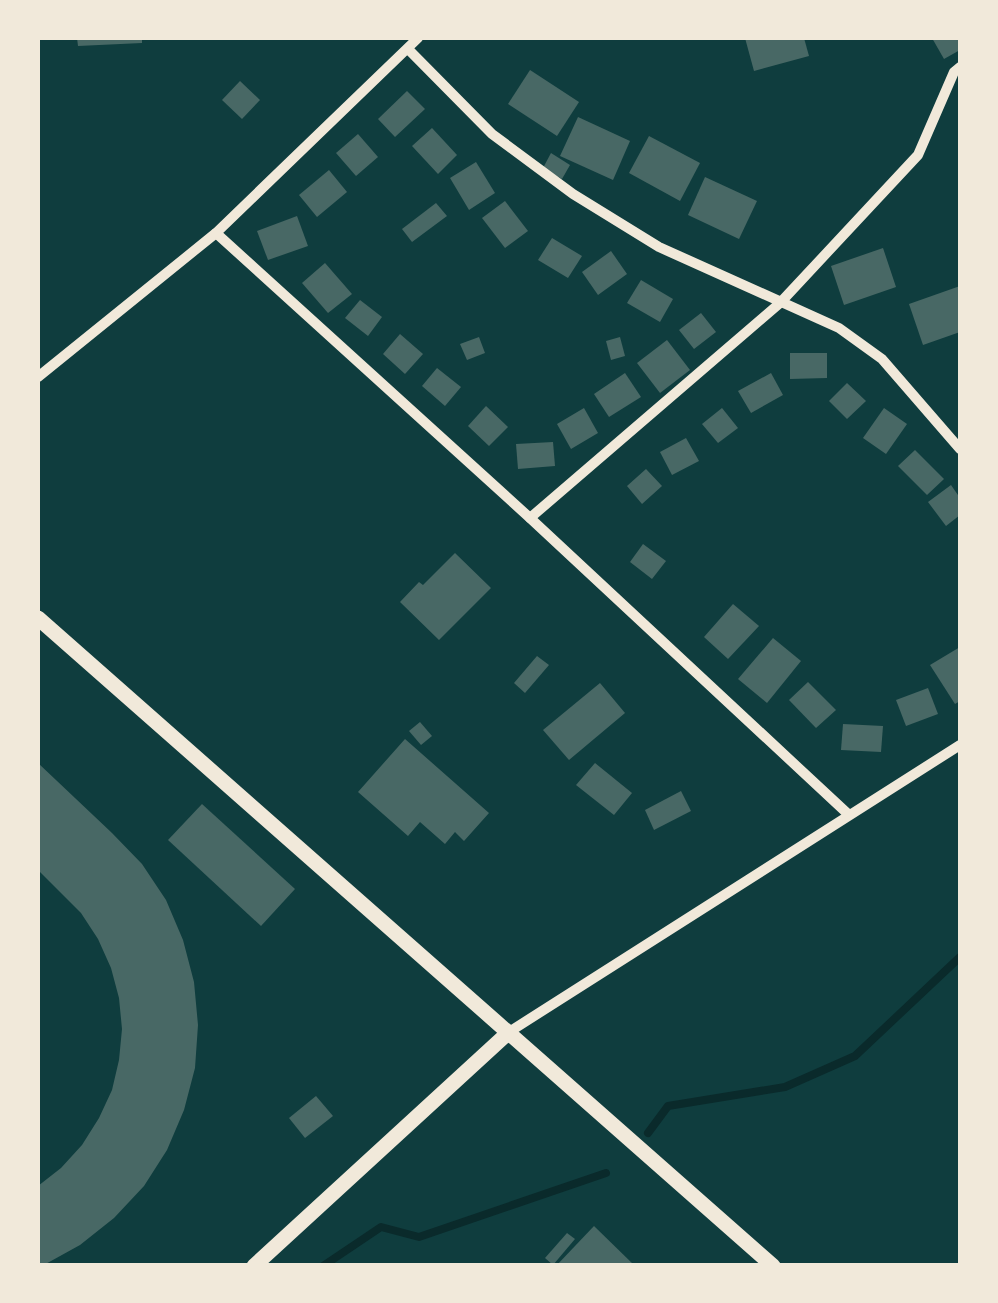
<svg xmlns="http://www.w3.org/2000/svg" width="998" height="1303" font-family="Quicksand,sans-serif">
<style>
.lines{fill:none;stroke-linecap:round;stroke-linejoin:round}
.stream{stroke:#0a2a2b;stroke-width:8}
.building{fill:#486865}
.minor{stroke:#f1e9da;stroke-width:10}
.tertiary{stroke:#f1e9da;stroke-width:15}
</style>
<rect width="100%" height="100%" fill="#0f3d3e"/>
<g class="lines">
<!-- stream -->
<g class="stream">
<polyline points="648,1133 668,1106 785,1087 855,1056 960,957"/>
<polyline points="323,1266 381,1227 419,1237 606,1173"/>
</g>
</g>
<!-- building -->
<g class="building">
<polygon points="77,38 142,38 142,43 78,46"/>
<polygon points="745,38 804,38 809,56 754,71"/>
<polygon points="932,38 960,38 960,50 944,59"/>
<polygon points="530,70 579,102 557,136 508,104"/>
<polygon points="240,81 260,100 242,119 222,100"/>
<polygon points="407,91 425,109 395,137 378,119"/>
<polygon points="578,117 630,141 613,180 560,156"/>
<polygon points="432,128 457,155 438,174 412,146"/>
<polygon points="358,134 378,157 356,176 336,153"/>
<polygon points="649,136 700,163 680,201 629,173"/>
<polygon points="551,153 570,165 562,179 543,168"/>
<polygon points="476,162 495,193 469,210 450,178"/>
<polygon points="329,170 347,192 317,217 299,195"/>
<polygon points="705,177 757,201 739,239 688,215"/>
<polygon points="505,201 528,231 505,248 482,218"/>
<polygon points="436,203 447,216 412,242 402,229"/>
<polygon points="297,216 308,246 268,260 257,231"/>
<polygon points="552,238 582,256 568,278 538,260"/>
<polygon points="883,248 896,287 844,305 831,266"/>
<polygon points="611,251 627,274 598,295 582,272"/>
<polygon points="325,263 352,294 328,313 302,283"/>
<polygon points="641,280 673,299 660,322 627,303"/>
<polygon points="960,286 960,332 923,345 909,304"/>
<polygon points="360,300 382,317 368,336 345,318"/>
<polygon points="701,313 716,332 694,349 679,330"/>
<polygon points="400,334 423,354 405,374 383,354"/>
<polygon points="479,337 485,353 467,360 460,344"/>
<polygon points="620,337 625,356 611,360 606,341"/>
<polygon points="667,340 690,370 660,393 637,363"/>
<polygon points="790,353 827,353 827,378 790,379"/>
<polygon points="437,368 461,387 445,406 422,386"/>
<polygon points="625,373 641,397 609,417 594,394"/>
<polygon points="771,373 783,395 751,413 738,391"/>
<polygon points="847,383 866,401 847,419 829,401"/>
<polygon points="486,406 508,427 489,446 468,426"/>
<polygon points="584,408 598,433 571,449 557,424"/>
<polygon points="722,408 738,428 718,443 702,424"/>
<polygon points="884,408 907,424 886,454 863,438"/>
<polygon points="686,438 699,461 672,475 660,452"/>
<polygon points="553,442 555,466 518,469 516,444"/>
<polygon points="915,450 944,479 927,495 898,466"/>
<polygon points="646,469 662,486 642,504 627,486"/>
<polygon points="951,485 960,498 960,515 946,526 928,502"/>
<polygon points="643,544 666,561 652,579 630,562"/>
<polygon points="455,553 491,588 439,640 400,602 419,582 423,585"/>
<polygon points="733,604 759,626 728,659 704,637"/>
<polygon points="773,638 801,661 767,703 738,679"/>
<polygon points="960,647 960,701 955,704 930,665"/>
<polygon points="537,656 549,665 525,693 514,683"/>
<polygon points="808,682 836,710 816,728 789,700"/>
<polygon points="600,683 625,713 569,760 543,730"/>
<polygon points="928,688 938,714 906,726 896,700"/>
<polygon points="420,722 432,736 421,745 409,731"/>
<polygon points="843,724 883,726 881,752 841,750"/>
<polygon points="405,739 489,813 464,841 455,832 445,844 420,822 408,836 358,792"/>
<polygon points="38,763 112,833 142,864 166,900 183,940 194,982 198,1025 195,1068 184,1110 167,1150 144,1186 114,1218 80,1245 42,1266 38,1266 38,1186 61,1168 82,1145 99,1118 112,1090 119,1060 122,1029 119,998 111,968 98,939 81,913 38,870"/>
<polygon points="595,763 632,793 614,815 576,785"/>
<polygon points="681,791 691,811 654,830 645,810"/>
<polygon points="202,804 295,889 261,926 168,840"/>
<polygon points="316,1096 333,1116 305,1138 289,1118"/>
<polygon points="594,1226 635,1266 556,1266"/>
<polygon points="567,1233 575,1239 553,1265 545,1258"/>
</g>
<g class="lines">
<!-- minor -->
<g class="minor">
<polyline points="408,49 492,134 573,194 659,247 839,328 882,359 960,449"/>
<polyline points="216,233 530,518 848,814"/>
<polyline points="38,377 216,233 418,38"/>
<polyline points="530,518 780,303 918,155 954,72 960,67"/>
<polyline points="509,1032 960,745"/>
</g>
<!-- tertiary -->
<g class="tertiary">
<polyline points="38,618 773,1266"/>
<polyline points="254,1266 509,1032"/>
</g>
</g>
<!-- border -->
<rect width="998" height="1303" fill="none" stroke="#f1e9da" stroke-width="80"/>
</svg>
